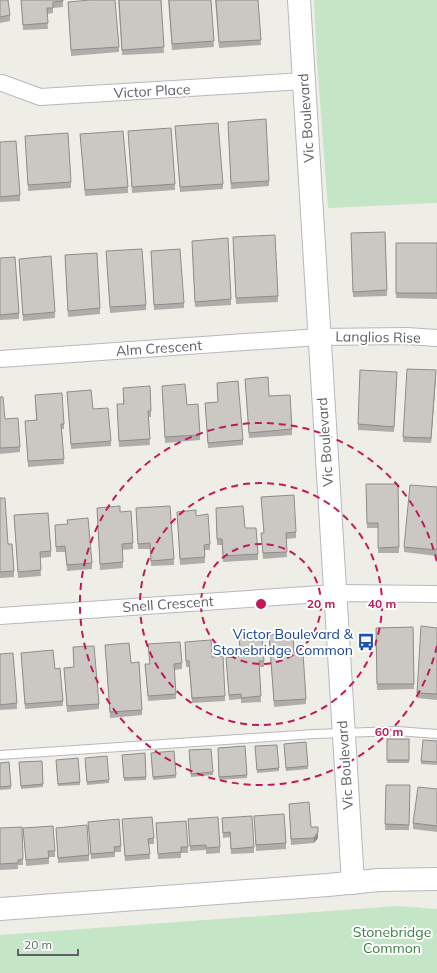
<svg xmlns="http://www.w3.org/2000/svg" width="437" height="973" font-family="Mulish,sans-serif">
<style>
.green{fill:#c4e5c6}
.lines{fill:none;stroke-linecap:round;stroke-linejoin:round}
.lane-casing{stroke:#b6b8bc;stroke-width:10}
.street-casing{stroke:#b6b8bc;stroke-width:18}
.secondary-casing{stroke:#b5b8bd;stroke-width:24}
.lane{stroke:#fff;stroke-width:8}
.street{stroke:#fff;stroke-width:16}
.secondary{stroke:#fff;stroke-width:22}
.wall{fill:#afaca9}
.shaded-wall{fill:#8e8c89}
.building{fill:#cbc8c4;stroke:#8e8c89}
.ring{fill:none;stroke:#c2185b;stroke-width:2;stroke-dasharray:7 5}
.labels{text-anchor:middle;stroke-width:4;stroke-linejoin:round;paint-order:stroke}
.street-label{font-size:14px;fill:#5e6166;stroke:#fff}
.transit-label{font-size:14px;fill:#164399;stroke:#fff;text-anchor:end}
.park-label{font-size:14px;fill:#3a8141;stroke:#fff}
.centre{fill:#c2185b;stroke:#fff;stroke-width:2}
.ring-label{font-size:12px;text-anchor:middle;font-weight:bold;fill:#c2185b;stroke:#fff;stroke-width:4;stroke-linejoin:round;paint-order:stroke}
</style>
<rect width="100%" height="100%" fill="#efeee6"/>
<!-- green -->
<g class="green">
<polygon points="314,0 437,0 437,203 328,208 317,61"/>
<polygon points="398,906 437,909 437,973 0,973 0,935"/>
</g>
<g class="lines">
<!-- lane casing -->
<g class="lane-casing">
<polyline id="lane" points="0,755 314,734 397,731 437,734"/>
</g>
<!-- street casing -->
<g class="street-casing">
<g id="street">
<polyline points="2,83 40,97 304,81"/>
<polyline points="0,359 319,337 407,336 437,338"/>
<polyline points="0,616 335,593 437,594"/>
</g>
</g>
<!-- secondary casing -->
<g class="secondary-casing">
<g id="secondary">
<polyline points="299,0 353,883"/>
<polyline points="0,909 328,885 379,880 437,879"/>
</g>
</g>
<!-- lane -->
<use href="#lane" class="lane"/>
<!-- street -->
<use href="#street" class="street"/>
<!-- secondary -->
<use href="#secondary" class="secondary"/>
</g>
<!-- wall -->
<g class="wall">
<polygon points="0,0 10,15 10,21 0,23"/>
<polygon points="21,0 63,0 63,7 53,8 53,13 47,14 48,29 23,30"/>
<polygon points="118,0 161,0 164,53 122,55"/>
<polygon points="168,0 211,0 214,47 172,50"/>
<polygon points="215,0 258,0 261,45 219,48"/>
<polygon points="68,2 119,47 119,52 71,56"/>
<polygon points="228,122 269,181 269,186 231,189"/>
<polygon points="175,126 223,184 223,189 180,192"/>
<polygon points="128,131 175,184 175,190 132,193"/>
<polygon points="80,134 128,187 128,193 85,196"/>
<polygon points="25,136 71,182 71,188 28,191"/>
<polygon points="0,142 20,195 20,201 0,202"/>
<polygon points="385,232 387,296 353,297 351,233"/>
<polygon points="233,243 278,296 278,302 236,304"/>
<polygon points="396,243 437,243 437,299 396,298"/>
<polygon points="192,246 231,299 231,305 195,307"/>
<polygon points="106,251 146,305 146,310 110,313"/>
<polygon points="151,251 184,303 184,308 154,310"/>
<polygon points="65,255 100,308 100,314 68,317"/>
<polygon points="0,258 19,313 19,319 0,320"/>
<polygon points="19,259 55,312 55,318 23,321"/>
<polygon points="436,376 431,443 403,442 403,437"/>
<polygon points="397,378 394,432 358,430 358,424"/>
<polygon points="245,379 269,396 292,429 292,435 249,438"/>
<polygon points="217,383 243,440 243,445 208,448 205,403 218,402"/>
<polygon points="162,386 187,405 200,435 200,440 165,443"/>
<polygon points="123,388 151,411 151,417 148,417 150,445 119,447 117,404 123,404"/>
<polygon points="67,392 93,409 111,441 111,446 71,449"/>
<polygon points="35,395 64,424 64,429 62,429 64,464 28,467 25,421 36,420"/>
<polygon points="0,397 5,419 20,447 20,452 0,454"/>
<polygon points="366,484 398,484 399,553 378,553 378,528 367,528"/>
<polygon points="437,487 437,556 404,552 404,547"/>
<polygon points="261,497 296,532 296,538 286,539 287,557 263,559 261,533 264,533"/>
<polygon points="0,498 8,544 14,571 14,577 0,578"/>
<polygon points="97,508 120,512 133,543 133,549 122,550 123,568 100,570"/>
<polygon points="136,508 174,559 174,565 151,566 150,549 138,549"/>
<polygon points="216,508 245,528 258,554 258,560 223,562 222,545 217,545"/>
<polygon points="177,512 196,516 210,544 210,550 205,550 205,563 180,565"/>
<polygon points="14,515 51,551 51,557 40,558 41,576 18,578"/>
<polygon points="55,525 92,563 92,569 67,571 65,552 56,552"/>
<polygon points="413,627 414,689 377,690 376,628"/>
<polygon points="437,628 437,700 417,698 417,693"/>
<polygon points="269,635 294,653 306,699 306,704 274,707"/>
<polygon points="239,637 264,661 264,667 259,667 261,702 241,703 241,699 229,700 226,658 240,656"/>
<polygon points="148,644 182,663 182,669 174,670 176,699 148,701 145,664 150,664"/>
<polygon points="105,645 131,663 142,710 142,715 110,718"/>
<polygon points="73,647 99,704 99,709 67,712 64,668 74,667"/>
<polygon points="185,647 212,657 225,696 225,701 192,703 189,667 186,667"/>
<polygon points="21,653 55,669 63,701 63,706 25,709"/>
<polygon points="0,654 17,703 17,709 0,710"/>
<rect x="387" y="739" width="22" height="24"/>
<polygon points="437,741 437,765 421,764 421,761"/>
<polygon points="245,746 247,778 219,780 218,748"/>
<polygon points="255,746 279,768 279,771 257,773"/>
<polygon points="284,747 308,766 308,769 286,771"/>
<polygon points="174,751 176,778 153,780 151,756"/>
<polygon points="145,753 146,780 124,781 122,755"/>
<polygon points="189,753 213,772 213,775 191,777"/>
<polygon points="78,758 80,785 58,786 56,763"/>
<polygon points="42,761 43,787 21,789 19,762"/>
<polygon points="85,761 109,780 109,783 87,785"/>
<polygon points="9,762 11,789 0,790 0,763"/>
<polygon points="386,785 410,785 409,830 385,830"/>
<polygon points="437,789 437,832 413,829 413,823"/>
<polygon points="289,804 311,827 318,838 314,843 291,845"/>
<polygon points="254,816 286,843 286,849 256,851"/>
<polygon points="222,818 254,847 254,853 231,854 230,837 223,838"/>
<polygon points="122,819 154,838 154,844 149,844 150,859 125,861"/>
<polygon points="188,819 220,847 220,853 206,854 206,850 190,851"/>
<polygon points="88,822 121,846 121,852 115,852 115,857 91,859"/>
<polygon points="156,823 188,847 188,853 181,853 181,858 158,859"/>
<polygon points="0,828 23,859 23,865 18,865 18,869 0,870"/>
<polygon points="23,828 55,851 55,857 49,857 49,864 26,866"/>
<polygon points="56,828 89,855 89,861 58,863"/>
</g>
<!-- shaded-wall -->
<g class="shaded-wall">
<polygon points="436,370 436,376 431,443 431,438"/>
<polygon points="318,832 318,838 314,843 314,838"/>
</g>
<!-- building -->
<g class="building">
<polygon points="0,0 8,0 10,15 0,17"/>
<polygon points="21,0 63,0 63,1 53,2 53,8 47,8 48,23 23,25"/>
<polygon points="90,0 115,0 119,47 71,50 68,2"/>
<polygon points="119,0 161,0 164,47 122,50"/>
<polygon points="169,0 211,0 214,41 172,44"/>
<polygon points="216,0 258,0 261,40 219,42"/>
<polygon points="266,119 269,181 231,183 228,122"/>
<polygon points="218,123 223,184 180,187 175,126"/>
<polygon points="171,128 175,184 132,187 128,131"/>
<polygon points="123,131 128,187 85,190 80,134"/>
<polygon points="68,133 71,182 28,185 25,136"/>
<polygon points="16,141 20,195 0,197 0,142"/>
<polygon points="385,232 387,290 353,292 351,233"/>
<polygon points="275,235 278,296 236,298 233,237"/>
<polygon points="228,238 231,299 195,302 192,241"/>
<rect x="396" y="243" width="41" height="50"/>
<polygon points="142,249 146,305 110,307 106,251"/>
<polygon points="180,249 184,303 154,305 151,251"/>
<polygon points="97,253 100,308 68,311 65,255"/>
<polygon points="51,256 55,312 23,315 19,259"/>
<polygon points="15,257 19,313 0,315 0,258"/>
<polygon points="407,369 436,370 431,438 403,437"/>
<polygon points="360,370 397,372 394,427 358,424"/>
<polygon points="268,377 269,396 290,395 292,429 249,433 245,379"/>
<polygon points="238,381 243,440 208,443 205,403 218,402 217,383"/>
<polygon points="185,384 187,405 198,404 200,435 165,437 162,386"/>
<polygon points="150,386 151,411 148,411 150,439 119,441 117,404 124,404 123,388"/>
<polygon points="91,390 93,409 108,408 111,441 71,444 67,392"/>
<polygon points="62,393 64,424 61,424 64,459 28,461 25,421 37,420 35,395"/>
<polygon points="0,397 3,397 5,419 18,418 20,447 0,448"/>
<polygon points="366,484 398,484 399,547 378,548 378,523 367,523"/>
<polygon points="410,485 437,487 437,550 404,547"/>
<polygon points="294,495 296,532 286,533 287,552 263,553 261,533 264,533 261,497"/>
<polygon points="0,498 5,498 8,544 12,544 14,571 0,572"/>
<polygon points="120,506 120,512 131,511 133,543 122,544 123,562 100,564 97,508"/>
<polygon points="170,506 174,559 151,561 150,543 138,544 136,508"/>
<polygon points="243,506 245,528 256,528 258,554 223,556 222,539 217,539 216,508"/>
<polygon points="196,510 196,516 208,514 210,544 204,545 205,557 180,559 177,512"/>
<polygon points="48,513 51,551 40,552 41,570 18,572 14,515"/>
<polygon points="88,518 92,563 67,565 65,546 56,547 55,525 68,524 67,520"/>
<polygon points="421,626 437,628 437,694 417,693"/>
<polygon points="413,627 414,684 377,684 376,628"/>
<polygon points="293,633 294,653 303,653 306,699 274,701 269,635"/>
<polygon points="262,635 264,661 259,661 261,696 241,698 241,694 229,695 226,658 241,656 239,637"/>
<polygon points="211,640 212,657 223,656 225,696 192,698 189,661 186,661 185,642"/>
<polygon points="180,642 182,663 174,664 176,694 148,696 145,664 150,664 148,644"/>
<polygon points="129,643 131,663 139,662 142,710 110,712 105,645"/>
<polygon points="94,646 99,704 67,706 64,668 74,667 73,647"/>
<polygon points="53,650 55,669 60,668 63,701 25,704 21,653"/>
<polygon points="13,653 17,703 0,705 0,654"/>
<rect x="387" y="739" width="22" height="21"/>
<polygon points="423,740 437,741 437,762 421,761"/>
<polygon points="306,742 308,766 286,768 284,744"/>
<polygon points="277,745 279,768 257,770 255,746"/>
<polygon points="245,746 247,775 219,777 218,748"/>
<polygon points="211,749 213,772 191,774 189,750"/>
<polygon points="174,751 176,775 153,777 151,753"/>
<polygon points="145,753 146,777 124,778 122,755"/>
<polygon points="107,756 109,780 87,782 85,758"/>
<polygon points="78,758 80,782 58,784 56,760"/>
<polygon points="42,761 43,784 21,786 19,762"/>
<polygon points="9,762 11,786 0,787 0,763"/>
<polygon points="386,785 410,785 409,825 385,824"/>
<polygon points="418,787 437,789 437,826 413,823"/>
<polygon points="309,802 311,827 318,827 318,832 314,838 291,839 289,804"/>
<polygon points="284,814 286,843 256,845 254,816"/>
<polygon points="252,816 254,847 231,849 230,832 223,833 222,818"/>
<polygon points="152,817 154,838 148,839 150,854 125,856 122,819"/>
<polygon points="218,817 220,847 206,848 206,845 190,846 188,819"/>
<polygon points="119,819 121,846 114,847 115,852 91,854 88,822"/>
<polygon points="186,821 188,847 181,847 181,852 158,854 156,823"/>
<polygon points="87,825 89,855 58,858 56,828"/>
<polygon points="53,826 55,851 48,851 49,858 26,860 23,828"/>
<polygon points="22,827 23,859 18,860 18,863 0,864 0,828"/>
</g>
<!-- distance rings -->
<g class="ring">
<circle cx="261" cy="604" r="60"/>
<circle cx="261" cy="604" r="121"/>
<path d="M437 646A181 181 0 1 1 437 562"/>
</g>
<!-- icons -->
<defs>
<g id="bus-bare" transform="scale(1.38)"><path d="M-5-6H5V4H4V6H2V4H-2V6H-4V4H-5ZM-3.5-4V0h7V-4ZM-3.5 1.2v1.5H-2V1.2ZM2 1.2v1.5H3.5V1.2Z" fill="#1a4fb4" stroke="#fff" stroke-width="2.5" paint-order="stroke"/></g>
</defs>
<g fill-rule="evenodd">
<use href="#bus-bare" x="366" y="642"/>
</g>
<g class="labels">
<!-- street labels -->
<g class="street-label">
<text transform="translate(152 91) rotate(-3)" y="5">Victor Place</text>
<text transform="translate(306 118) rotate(-94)" y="5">Vic Boulevard</text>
<text transform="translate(378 337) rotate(1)" y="5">Langlios Rise</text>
<text transform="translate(159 348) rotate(-4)" y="5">Alm Crescent</text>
<text transform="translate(325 442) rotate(-94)" y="5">Vic Boulevard</text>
<text transform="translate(168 604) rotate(-4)" y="5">Snell Crescent</text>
<text transform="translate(345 765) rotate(-94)" y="5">Vic Boulevard</text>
</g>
<!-- transit labels -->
<g class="transit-label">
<text x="353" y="639">Victor Boulevard &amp;<tspan x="353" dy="16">Stonebridge Common</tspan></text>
</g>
<!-- park labels -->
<g class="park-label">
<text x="392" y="937">Stonebridge<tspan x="392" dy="16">Common</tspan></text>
</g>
</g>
<circle cx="261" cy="604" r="6" class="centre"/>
<g class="ring-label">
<text x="321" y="608">20 m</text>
<text x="382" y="608">40 m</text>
<text x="389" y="736">60 m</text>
</g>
<!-- scale -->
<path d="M18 949v6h60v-6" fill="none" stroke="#5e6166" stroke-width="2"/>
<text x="24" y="949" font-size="12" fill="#5e6166" stroke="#ffffff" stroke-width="3" paint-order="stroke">20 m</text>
</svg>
